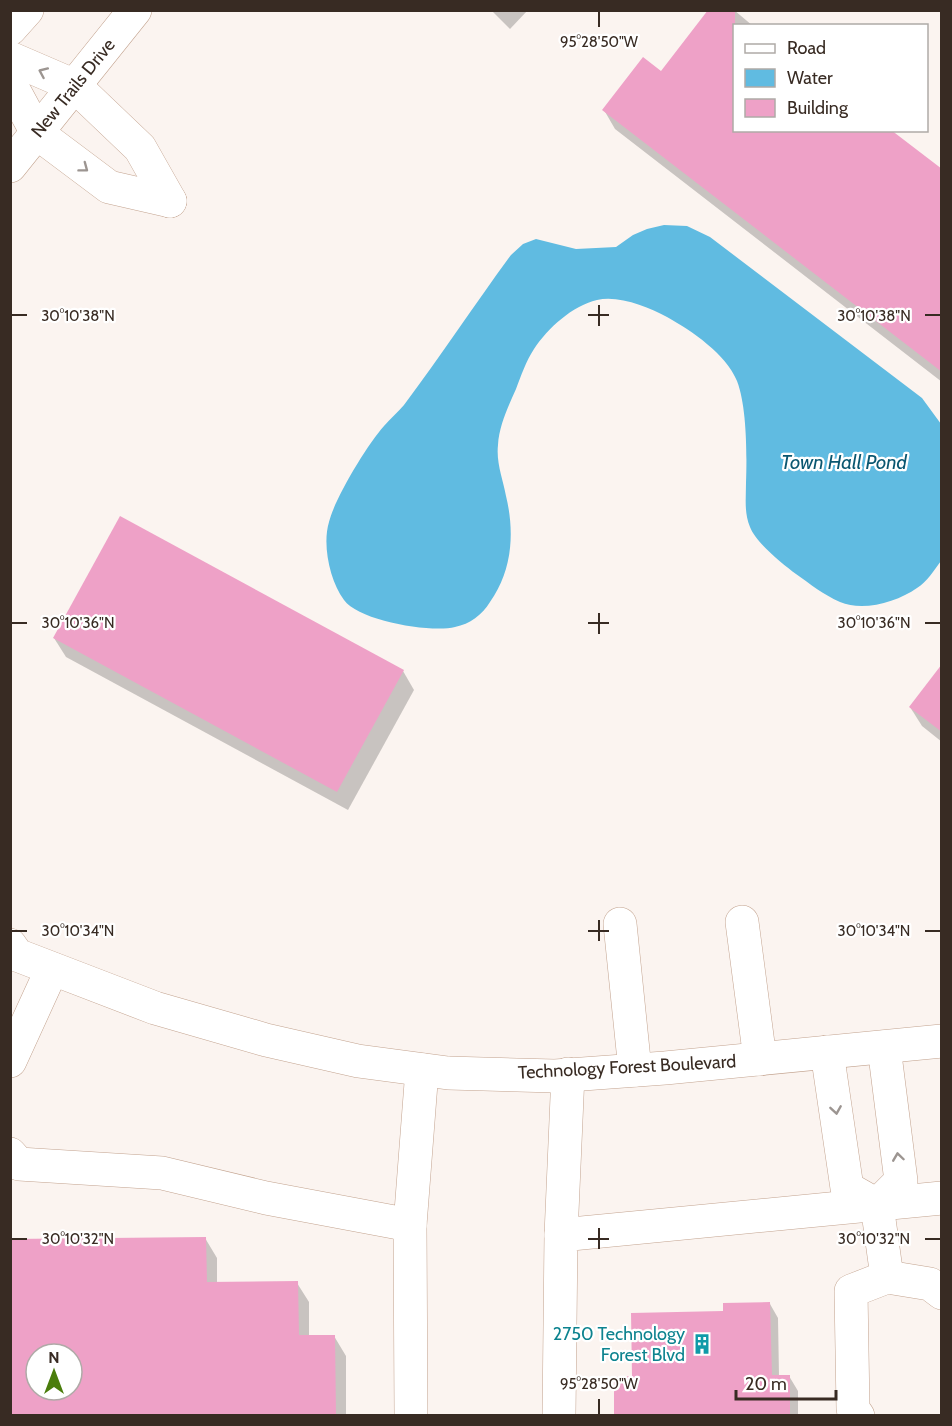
<svg xmlns="http://www.w3.org/2000/svg" width="952" height="1426" font-family="Cabin,sans-serif">
<style>
.water{fill:#60bbe1}
.shadow{fill:#0003;fill-rule:evenodd}
.building{fill:#eea1c7;fill-rule:evenodd}
.lines{fill:none;stroke-linecap:round;stroke-linejoin:round}
.minor-casing{stroke:#c3a38f;stroke-width:34}
.minor{stroke:#fff;stroke-width:33}
.oneway{stroke:#9c9591}
.ticks{fill:none;stroke:#382b23;stroke-width:2}
.labels{text-anchor:middle;stroke-width:4.5;stroke-linejoin:round;paint-order:stroke}
.street-label{font-size:18px;fill:#382b23;stroke:#fff}
.culture-label{font-size:18px;fill:#0d838f;stroke:#fff;text-anchor:end}
.water-label{font-size:20px;font-style:italic;fill:#0a5771;stroke:#fff}
.ticks-label{font-size:15px;text-anchor:middle;fill:#382b23;stroke:#fff;stroke-width:4.5;stroke-linejoin:round;paint-order:stroke}
</style>
<rect width="100%" height="100%" fill="#fbf4f0"/>
<!-- water -->
<path class="water" d="M664 225 687 226 710 237 922 398 941 424V561C934 570 927 582 917 588 897 602 863 612 840 602 824 595 810 584 796 574 783 564 756 543 750 527 744 513 746 498 746 483 747 455 747 407 737 381 726 354 692 331 667 317 648 307 619 295 597 300 572 306 548 328 534 349 526 361 521 376 516 389 508 407 499 426 498 445 496 463 503 479 506 496 515 533 512 571 490 602 482 615 470 624 455 627 431 633 359 621 344 600 330 581 322 545 329 522 335 498 367 445 384 426 390 419 398 412 404 405 441 356 475 304 511 255L523 244 536 239 576 249 616 247 633 235 647 229Z"/>
<!-- shadow -->
<g class="shadow">
<polygon points="491,10 528,10 510,29"/>
<polygon points="734,10 753,26 734,26 734,130 942,171 942,382 615,129 604,110 661,73"/>
<polygon points="54,638 403,671 414,690 348,810 66,657"/>
<polygon points="942,667 942,742 922,726 910,707"/>
<path d="M205 1238 217 1258V1284L297 1283 309 1302V1336H334L346 1356V1416H10V1240ZM36 1354H72V1390H36Z"/>
<polygon points="770,1304 778,1318 779,1376 789,1376 798,1391 798,1416 615,1416 634,1377 725,1313"/>
</g>
<!-- building -->
<g class="building">
<polygon points="708,10 735,10 735,130 891,130 942,169 942,372 602,110 643,57 661,71"/>
<polygon points="120,516 404,670 337,792 53,638"/>
<polygon points="942,664 942,732 909,707"/>
<path d="M206 1237 207 1282 298 1281 299 1335H335L336 1416H10V1239ZM36 1354H72V1390H36Z"/>
<polygon points="770,1302 772,1375 790,1375 790,1416 614,1416 614,1377 632,1376 631,1313 723,1311 723,1303"/>
</g>
<g class="lines">
<!-- minor casing -->
<g class="minor-casing">
<g id="minor">
<polyline points="10,29 27,10"/>
<polyline points="10,58 75,86 140,148 170,201"/>
<polyline points="10,83 37,133 109,187 170,201"/>
<polyline points="10,166 135,10"/>
<polyline points="742,922 760,1059"/>
<polyline points="620,924 635,1070"/>
<polyline points="10,945 17,955 155,1008 266,1040 358,1061 448,1073 555,1076 665,1068 942,1041"/>
<polyline points="827,1052 847,1188 877,1205"/>
<polyline points="10,1061 52,969"/>
<polyline points="10,1154 19,1164 162,1173 266,1198 410,1225 422,1070"/>
<polyline points="877,1205 901,1181 884,1047"/>
<polyline points="877,1205 887,1277"/>
<polyline points="410,1225 411,1416"/>
<polyline points="561,1235 568,1074"/>
<polyline points="559,1416 561,1235 942,1198"/>
<polyline points="858,1416 853,1409 851,1291 887,1277 930,1284 942,1293"/>
</g>
</g>
<!-- minor -->
<use href="#minor" class="minor"/>
</g>
<!-- one-way arrows -->
<defs><path id="oneway-chevron" d="M-2-3.5L2.5 0L-2 3.5" fill="none" stroke-width="1.6" stroke-linecap="round" stroke-linejoin="round" transform="scale(1.5)"/></defs>
<g class="oneway">
<use href="#oneway-chevron" transform="translate(43 72) rotate(-156)"/>
<use href="#oneway-chevron" transform="translate(84 168) rotate(37)"/>
<use href="#oneway-chevron" transform="translate(836 1110) rotate(81)"/>
<use href="#oneway-chevron" transform="translate(898 1157) rotate(-98)"/>
</g>
<!-- ticks -->
<path class="ticks" d="M599 12V27M599 305V326M12 315H27M588 315H609M925 315H940M599 613V634M12 623H27M588 623H609M925 623H940M599 920V941M12 931H27M588 931H609M925 931H940M599 1228V1249M12 1239H27M588 1239H609M925 1239H940M599 1399V1414"/>
<!-- icons -->
<defs>
<g id="building-bare" transform="scale(1.62)"><path d="M-4-6H4V6H1V3H-1V6H-4ZM-2.5-4.3h1.7v1.8h-1.7ZM.8-4.3h1.7v1.8H.8ZM-2.5-1h1.7V.8h-1.7ZM.8-1h1.7V.8H.8Z" fill="#0f9aa8" stroke="#fff" stroke-width="2.5" paint-order="stroke"/></g>
</defs>
<g fill-rule="evenodd">
<use href="#building-bare" x="702" y="1344"/>
</g>
<g class="labels">
<!-- street labels -->
<g class="street-label">
<text transform="translate(73 88) rotate(-51)" y="6">New Trails Drive</text>
<text transform="translate(627 1067) rotate(-3)" y="6">Technology Forest Boulevard</text>
</g>
<!-- culture labels -->
<g class="culture-label">
<text x="685" y="1340">2750 Technology<tspan x="685" dy="21">Forest Blvd</tspan></text>
</g>
<!-- water labels -->
<g class="water-label">
<text x="844" y="469">Town Hall Pond</text>
</g>
</g>
<g class="ticks-label">
<text x="599" y="47">95°28'50"W</text>
<text x="78" y="321">30°10'38"N</text>
<text x="874" y="321">30°10'38"N</text>
<text x="78" y="628">30°10'36"N</text>
<text x="874" y="628">30°10'36"N</text>
<text x="78" y="936">30°10'34"N</text>
<text x="874" y="936">30°10'34"N</text>
<text x="78" y="1244">30°10'32"N</text>
<text x="874" y="1244">30°10'32"N</text>
<text x="599" y="1389">95°28'50"W</text>
</g>
<!-- border -->
<rect width="952" height="1426" fill="none" stroke="#382b23" stroke-width="24"/>
<!-- legend -->
<rect x="733" y="24" width="195" height="108" fill="#ffffff" stroke="#afaaa7" stroke-width="1.5"/>
<rect x="745" y="44" width="30" height="9" fill="#ffffff" stroke="#afaaa7" stroke-width="1.5"/>
<text x="787" y="54" font-size="18" fill="#382b23">Road</text>
<rect x="745" y="69" width="30" height="18" fill="#60bbe1" stroke="#afaaa7" stroke-width="1.5"/>
<text x="787" y="84" font-size="18" fill="#382b23">Water</text>
<rect x="745" y="99" width="30" height="18" fill="#eea1c7" stroke="#afaaa7" stroke-width="1.5"/>
<text x="787" y="114" font-size="18" fill="#382b23">Building</text>
<!-- north arrow -->
<g transform="translate(54 1372)"><circle r="28" fill="#ffffff" stroke="#afaaa7" stroke-width="1.5"/>
<path d="M0-4.5L10 22L0 15L-10 22Z" fill="#4a7d0c"/>
<text y="-9" font-size="16" font-weight="bold" text-anchor="middle" fill="#382b23">N</text>
</g>
<!-- scale -->
<path d="M736 1390v9h100v-9" fill="none" stroke="#382b23" stroke-width="3"/>
<text x="745" y="1390" font-size="18" fill="#382b23" stroke="#ffffff" stroke-width="4.5" paint-order="stroke">20 m</text>
</svg>
